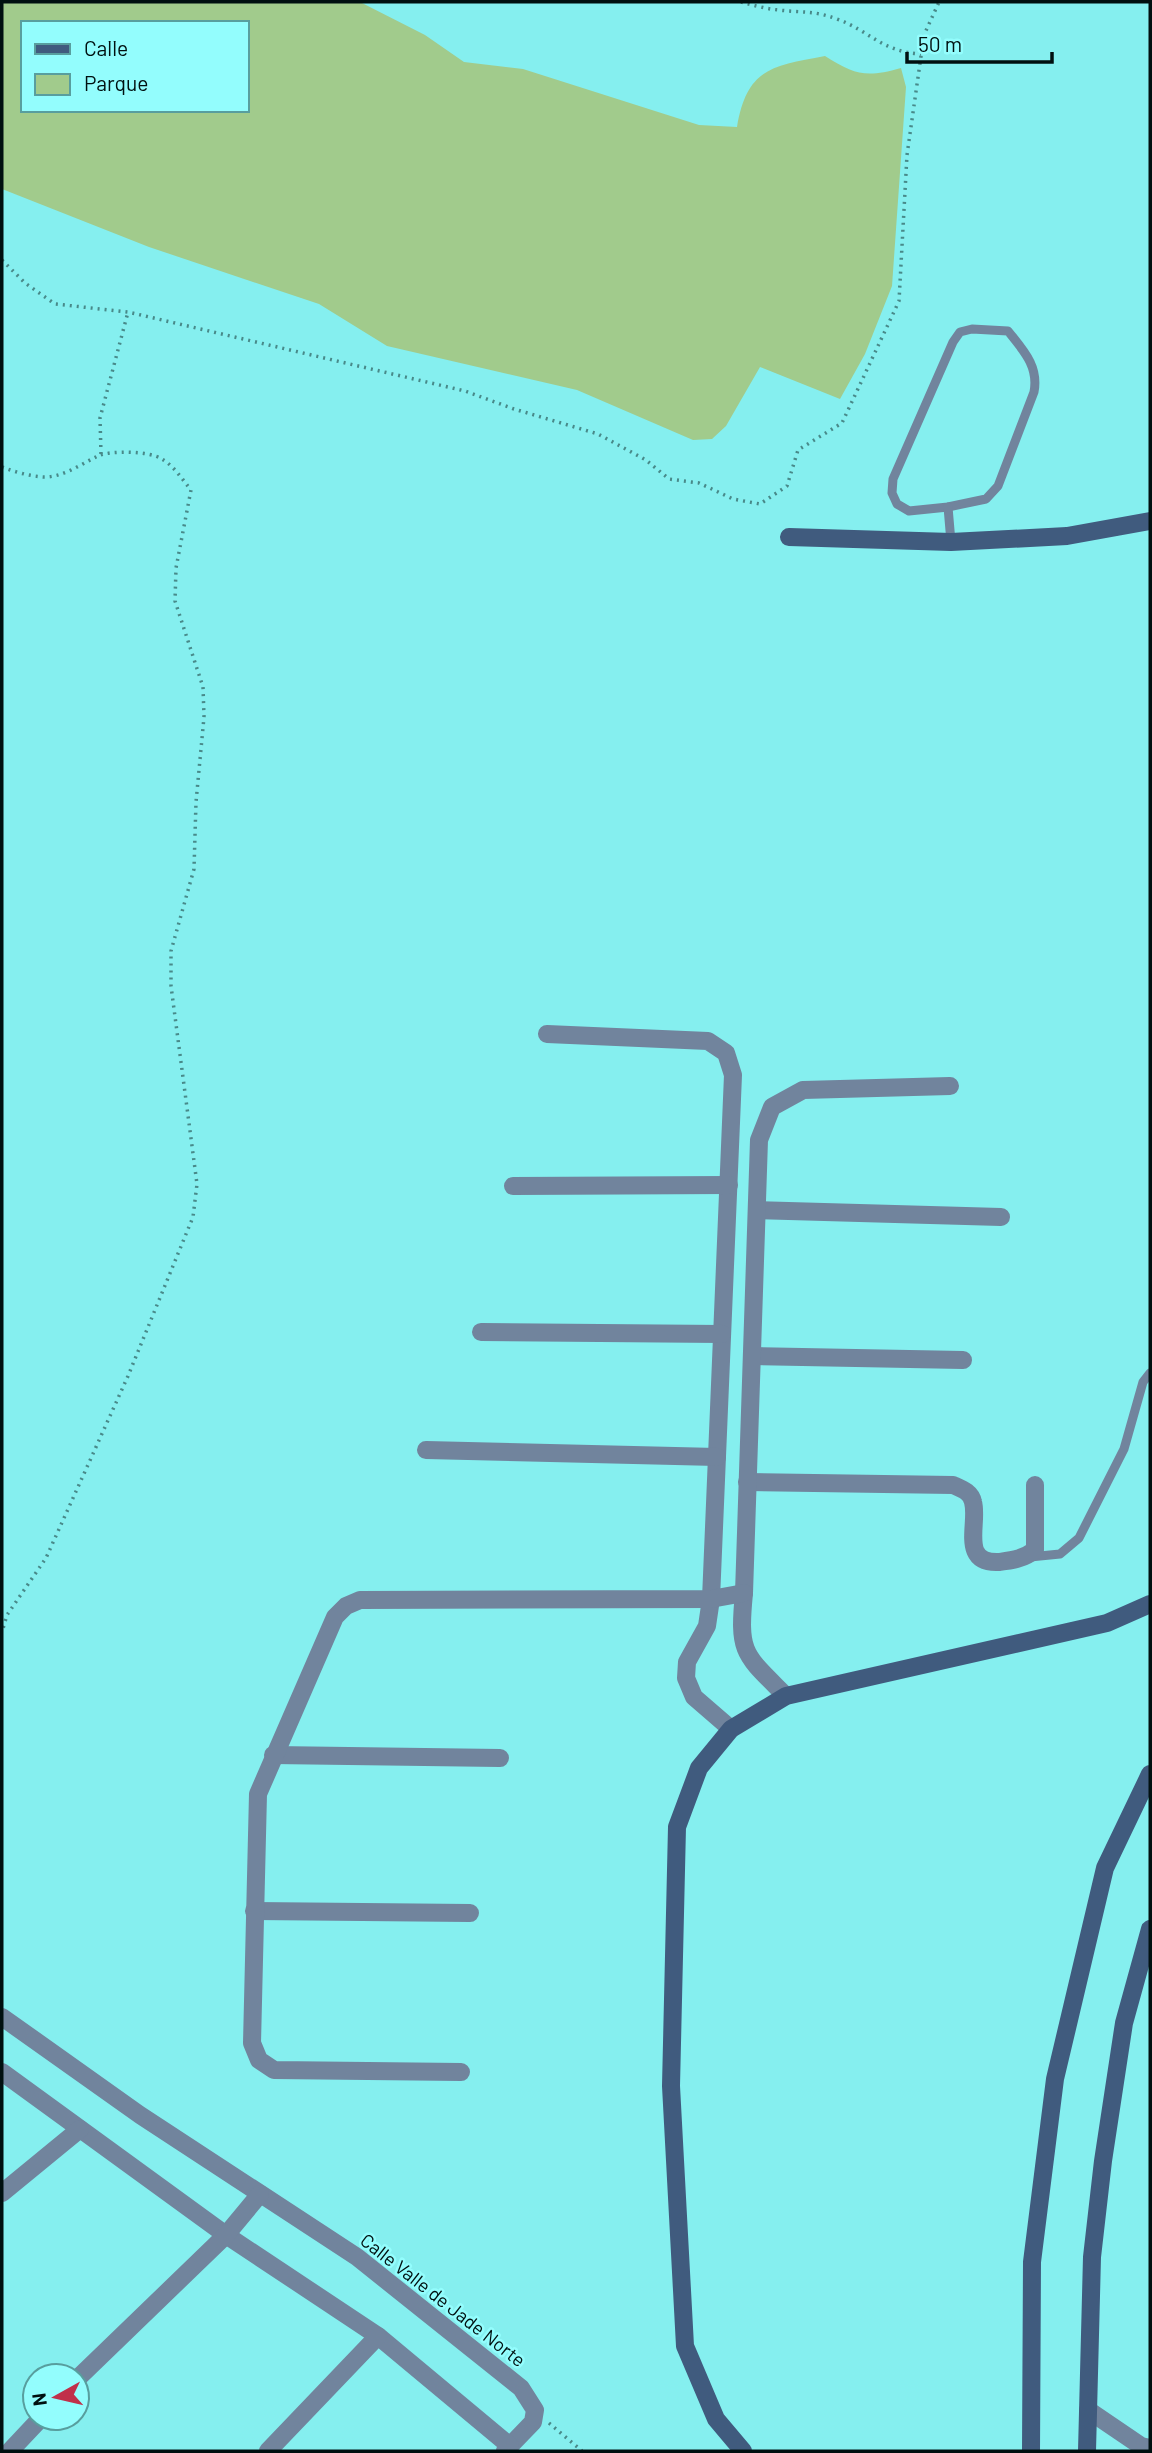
<svg xmlns="http://www.w3.org/2000/svg" width="1152" height="2453" font-family="Barlow,sans-serif">
<style>
.green{fill:#a1cb8c;fill-rule:evenodd}
.lines{fill:none;stroke-linecap:round;stroke-linejoin:round}
.path{stroke:#488989;stroke-width:3.5;stroke-dasharray:2 5;stroke-linecap:butt}
.lane{stroke:#71849d;stroke-width:9}
.street{stroke:#71849d;stroke-width:18}
.secondary{stroke:#405b7e;stroke-width:18}
.labels{text-anchor:middle;stroke-width:5;stroke-linejoin:round;paint-order:stroke}
.street-label{font-size:19px;fill:#001010;stroke:#93fdfd}
</style>
<rect width="100%" height="100%" fill="#85efef"/>
<!-- green -->
<path class="green" d="M2 2H360L425 35 464 62 523 69 699 125 737 127C747 68 772 66 825 56 855 75 866 78 901 68L906 87 892 286 865 354 840 399 760 367 726 426 712 439 693 440 577 390 387 346 319 304 149 247 2 189ZM23 23H247V110H23Z"/>
<g class="lines">
<!-- path -->
<g class="path">
<path d="M741 2C753 5 766 9 779 10 802 13 813 10 837 19 870 31 882 52 921 54"/>
<polyline points="2,260 25,283 55,304 128,312 465,391 514,409 598,434 646,460 669,479 699,483 733,499 760,504 787,486 798,450 842,423 899,301 907,155 924,35 939,2"/>
<polyline points="101,454 100,418 128,312"/>
<path d="M2 467C15 472 29 476 44 477 64 477 81 464 98 456 111 450 150 451 162 459 174 466 182 479 191 490L176 568 175 601 203 687 204 717 196 802 194 869 171 951V986L197 1184 193 1217 128 1376 46 1558 7 1615 2 1632"/>
<polyline points="549,2423 582,2451"/>
</g>
<!-- lane -->
<g class="lane">
<path d="M972 329 1008 331C1023 350 1039 366 1034 392L998 486 986 499 948 507 909 511 897 504 892 493 893 479 953 342 960 332Z"/>
<polyline points="948,507 951,542"/>
<polyline points="1030,1557 1060,1554 1079,1538 1124,1449 1143,1382 1150,1373"/>
</g>
<!-- street -->
<g class="street">
<polyline points="547,1034 708,1041 726,1053 733,1075 711,1599 707,1626 687,1662 686,1678 694,1697 731,1729"/>
<polyline points="513,1186 729,1185"/>
<polyline points="757,1210 1001,1217"/>
<polyline points="481,1332 722,1334"/>
<polyline points="752,1356 963,1360"/>
<polyline points="426,1450 717,1457"/>
<path d="M747 1482 953 1485C962 1489 971 1492 973 1502 979 1523 959 1564 999 1562 1014 1560 1023 1559 1035 1550V1485"/>
<path d="M786 1696C744 1654 738 1654 744 1593L759 1140 772 1107 803 1090 950 1086"/>
<polyline points="273,1755 500,1758"/>
<polyline points="254,1911 470,1913"/>
<polyline points="2,2017 140,2115 357,2257 521,2388 535,2410 533,2422 505,2451"/>
<polyline points="2,2072 226,2235 378,2336 510,2446"/>
<polyline points="461,2072 274,2070 259,2060 252,2043 258,1794 335,1617 346,1606 360,1600 711,1599 744,1593"/>
<polyline points="2,2193 80,2129"/>
<polyline points="77,2379 226,2235 260,2194"/>
<polyline points="1088,2410 1141,2446 1150,2448"/>
<polyline points="10,2451 41,2418"/>
<polyline points="268,2451 378,2336"/>
</g>
<!-- secondary -->
<g class="secondary">
<polyline points="789,537 951,542 1067,536 1150,521"/>
<polyline points="743,2451 716,2419 685,2346 671,2086 677,1827 699,1768 731,1729 786,1696 1107,1623 1150,1604"/>
<polyline points="1031,2451 1032,2262 1055,2079 1105,1868 1150,1774"/>
<polyline points="1087,2451 1092,2257 1103,2161 1124,2023 1150,1929"/>
</g>
</g>
<g class="labels">
<!-- street labels -->
<g class="street-label">
<text transform="translate(443 2300) rotate(38)" y="7">Calle Valle de Jade Norte</text>
</g>
</g>
<!-- border -->
<rect width="1152" height="2453" fill="none" stroke="#001010" stroke-width="7"/>
<!-- legend -->
<rect x="21" y="21" width="228" height="91" fill="#93fdfd" stroke="#589e9e" stroke-width="2"/>
<rect x="35" y="44" width="35" height="10" fill="#405b7e" stroke="#589e9e" stroke-width="2"/>
<text x="84" y="56" font-size="21" fill="#001010">Calle</text>
<rect x="35" y="74" width="35" height="21" fill="#a1cb8c" stroke="#589e9e" stroke-width="2"/>
<text x="84" y="91" font-size="21" fill="#001010">Parque</text>
<!-- north arrow -->
<g transform="translate(56 2397) rotate(262)"><circle r="33" fill="#93fdfd" stroke="#589e9e" stroke-width="2"/>
<path d="M0-5L12 26L0 18L-12 26Z" fill="#c0304a"/>
<text y="-10" font-size="19" font-weight="bold" text-anchor="middle" fill="#001010">N</text>
</g>
<!-- scale -->
<path d="M907 52v10h145v-10" fill="none" stroke="#001010" stroke-width="3.5"/>
<text x="918" y="52" font-size="21" fill="#001010" stroke="#93fdfd" stroke-width="5" paint-order="stroke">50 m</text>
</svg>
